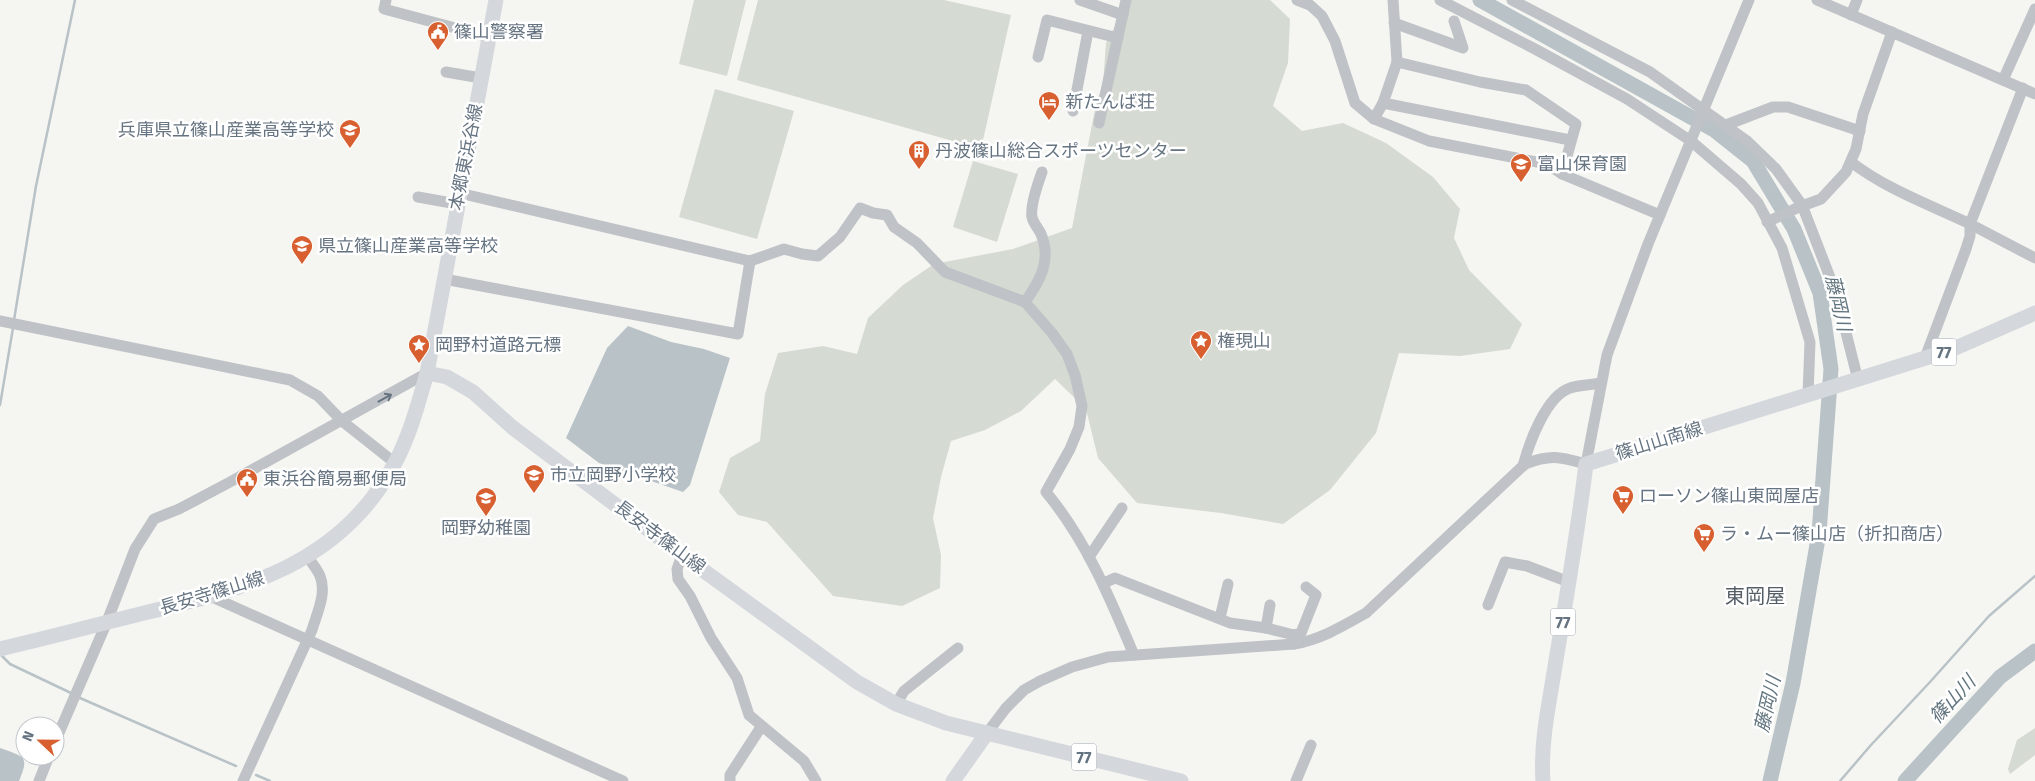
<svg xmlns="http://www.w3.org/2000/svg" width="2035" height="781" font-family="'Fira Sans','Noto Sans JP',sans-serif">
<style>
.green{fill:#d5dad2}
.water{fill:#b8c2c7}
.lines{fill:none;stroke-linecap:round;stroke-linejoin:round}
.stream{stroke:#b8c2c7;stroke-width:2.5}
.river{stroke:#b8c2c7;stroke-width:15}
.minor{stroke:#bfc2c6;stroke-width:11}
.major{stroke:#d4d8dc;stroke-width:15}
.oneway{stroke:#667482}
.labels{text-anchor:middle;stroke-width:5;stroke-linejoin:round;paint-order:stroke}
.shield{fill:#fff;stroke:#949ea8;stroke-width:1}
.shield-label{font-size:16px;font-weight:bold;fill:#667482}
.poi-label{font-size:18px;fill:#667482;stroke:#fff;text-anchor:start}
.street-label{font-size:18px;fill:#667482;stroke:#fff}
.water-label{font-size:19px;font-style:italic;fill:#62757f;stroke:#fff}
.quarter-label{font-size:20px;fill:#545e67;stroke:#fff}
</style>
<rect width="100%" height="100%" fill="#f5f6f2"/>
<!-- green -->
<g class="green">
<polygon points="694,0 746,0 727,76 679,64"/>
<polygon points="758,0 944,0 1011,15 981,149 737,80"/>
<polygon points="1129,0 1270,0 1290,19 1288,63 1273,106 1302,131 1343,123 1386,143 1433,177 1460,209 1454,238 1469,270 1522,324 1510,349 1460,356 1399,353 1376,433 1330,490 1283,524 1221,513 1137,503 1098,458 1086,409 1055,379 1021,411 985,430 951,441 941,477 933,518 941,555 940,588 902,606 833,596 767,522 738,515 719,492 730,458 760,441 765,394 778,353 823,346 857,354 868,318 903,285 934,264 1013,249 1072,228 1095,109 1103,84 1106,43"/>
<polygon points="715,89 794,111 757,239 679,217"/>
<polygon points="973,161 1018,174 997,242 953,227"/>
<polygon points="2035,728 2035,755 2010,774 2008,769 2017,740"/>
</g>
<!-- water -->
<g class="water">
<polygon points="628,326 671,342 704,349 730,358 690,485 683,492 599,463 566,438 607,348"/>
<path d="M0 748C24 757 30 755 19 781H0Z"/>
</g>
<g class="lines">
<!-- stream -->
<g class="stream">
<polyline points="14,320 36,186 75,0"/>
<polyline points="0,405 13,328"/>
<polyline points="2,656 10,664 71,693"/>
<polyline points="80,698 236,766"/>
<polyline points="256,775 270,781"/>
<polyline points="1840,781 1871,745 1930,682 1989,616 2035,576"/>
</g>
<!-- river -->
<g class="river">
<polyline points="1480,0 1714,130 1753,161 1794,229 1820,293 1831,369 1819,533 1793,683 1770,781"/>
<polyline points="1905,781 2000,677 2035,651"/>
</g>
<!-- minor -->
<g class="minor">
<polyline points="386,0 384,9 489,37"/>
<polyline points="1080,0 1123,15"/>
<polyline points="1297,0 1310,5 1322,16 1335,41 1355,103 1374,119 1429,141 1547,164 1562,174 1660,215"/>
<polyline points="1393,0 1397,62 1480,82 1526,90 1576,124 1562,174"/>
<polyline points="1440,0 1535,49 1627,99 1691,141 1741,184 1758,203 1782,248 1810,342 1808,395"/>
<polyline points="1512,0 1650,72 1747,141 1776,169 1802,205 1836,293 1858,380"/>
<polyline points="1817,0 2035,94"/>
<polyline points="1851,15 1857,0"/>
<polyline points="1394,23 1463,48 1454,21"/>
<polyline points="1038,57 1047,20 1118,38"/>
<polyline points="446,72 481,78"/>
<polyline points="2003,80 2035,9"/>
<polyline points="2023,88 1970,224 2035,258"/>
<polyline points="1383,103 1570,140"/>
<polyline points="1073,111 1088,31"/>
<polyline points="1374,119 1383,103 1397,62"/>
<polyline points="1099,123 1126,0"/>
<polyline points="1726,125 1773,107 1788,107 1860,131"/>
<path d="M1851 162C1886 189 1930 205 1970 224V236L1966 249 1925 358"/>
<path d="M459 193 750 261 784 249 802 254 818 256 840 237 860 208 873 213 887 215 894 227 917 243 945 272 1025 302 1052 333 1067 354 1075 375 1082 406 1079 427 1070 449 1046 492C1086 540 1110 598 1134 655"/>
<polyline points="418,197 457,204"/>
<polyline points="1767,222 1799,207 1821,199 1846,172 1856,149 1863,114 1892,32"/>
<polyline points="444,279 738,334 750,261"/>
<path d="M1025 302C1040 281 1052 260 1041 234 1039 229 1033 223 1032 217 1030 205 1038 183 1042 172"/>
<polyline points="0,321 290,380 318,396 342,421 395,463"/>
<path d="M1523 466C1529 443 1546 396 1570 388 1579 385 1591 385 1601 383"/>
<polyline points="682,555 677,569 678,579 690,596 711,638 737,678 749,715 804,761 816,781"/>
<polyline points="1089,557 1122,508"/>
<polyline points="1104,583 1115,578 1230,623 1266,628 1294,635 1294,644"/>
<polyline points="212,597 623,781"/>
<polyline points="1488,605 1505,562 1527,566 1569,582"/>
<polyline points="1220,618 1228,584"/>
<polyline points="1266,628 1270,605"/>
<polyline points="1294,635 1301,633 1316,595 1306,587"/>
<polyline points="896,704 904,691 958,648"/>
<path d="M987 733 1006 708 1024 690 1040 681 1072 667 1108 657 1294 644C1320 640 1343 626 1366 613L1525 464C1551 454 1560 457 1586 464L1607 355 1648 244 1749 0"/>
<polyline points="55,742 106,624 135,549 154,519 179,509 230,482 427,373"/>
<polyline points="39,781 49,756"/>
<path d="M243 781 312 630C317 613 327 593 320 576 317 569 311 562 307 556"/>
<polyline points="730,781 730,775 761,727"/>
<polyline points="1296,781 1311,745"/>
</g>
<!-- major -->
<g class="major">
<polyline points="427,373 447,377 473,392 512,427 682,555 857,682 896,704 946,723 1181,781"/>
<path d="M0 649C47 638 93 626 140 614 244 589 341 565 395 463 410 435 418 404 427 373L496 0"/>
<polyline points="953,781 987,733"/>
<path d="M1543 781C1540 741 1550 700 1556 660 1567 595 1578 530 1586 464L1951 350 2035 313"/>
</g>
</g>
<!-- one-way arrows -->
<defs><path id="oneway-shaft" d="M-6 0H5M1.5-3L5.5 0L1.5 3" fill="none" stroke-width="1.6" stroke-linecap="round" stroke-linejoin="round" transform="scale(1.25)"/></defs>
<use class="oneway" href="#oneway-shaft" transform="translate(385 398) rotate(-29)"/>
<!-- icons -->
<defs>
<g id="civic-pin" transform="scale(1.125)"><path d="M0 17L-7.5 6A9.5 9.5 0 1 1 7.5 6Z" fill="#d86030" stroke="#fff"/><path d="M-.6-6.5H3V-4.5H.6V-3L4-1V1h2V6H-6V1h2V-1L-.6-3ZM-1.2 2.5V6h2.4V2.5Z" fill="#fff"/></g>
<g id="hotel-pin" transform="scale(1.125)"><path d="M0 17L-7.5 6A9.5 9.5 0 1 1 7.5 6Z" fill="#d86030" stroke="#fff"/><path d="M-6-4.5h1.5V1H6V5H4.5V3h-9V5H-6ZM-4 0a1.8 1.8 0 1 1 3.6 0ZM.5 0V-2.5h3Q6-2.5 6 0Z" fill="#fff"/></g>
<g id="school-pin" transform="scale(1.125)"><path d="M0 17L-7.5 6A9.5 9.5 0 1 1 7.5 6Z" fill="#d86030" stroke="#fff"/><path d="M0-5L7-2L0 1L-7-2ZM-4 1L0 2.5L4 1V4Q0 6-4 4Z" fill="#fff"/></g>
<g id="building-pin" transform="scale(1.125)"><path d="M0 17L-7.5 6A9.5 9.5 0 1 1 7.5 6Z" fill="#d86030" stroke="#fff"/><path d="M-4-6H4V6H1V3H-1V6H-4ZM-2.5-4.3h1.7v1.8h-1.7ZM.8-4.3h1.7v1.8H.8ZM-2.5-1h1.7V.8h-1.7ZM.8-1h1.7V.8H.8Z" fill="#fff"/></g>
<g id="sight-pin" transform="scale(1.125)"><path d="M0 17L-7.5 6A9.5 9.5 0 1 1 7.5 6Z" fill="#d86030" stroke="#fff"/><path d="M0-6L1.8-2.2L6-1.7L2.9 1.2L3.7 5.4L0 3.3L-3.7 5.4L-2.9 1.2L-6-1.7L-1.8-2.2Z" fill="#fff"/></g>
<g id="supermarket-pin" transform="scale(1.125)"><path d="M0 17L-7.5 6A9.5 9.5 0 1 1 7.5 6Z" fill="#d86030" stroke="#fff"/><path d="M-6-5.5h2.5l.6 2H6L4.5 2H-2.5L-4.4-4H-6ZM-1.5 3.2a1.3 1.3 0 1 0 .1 0ZM3 3.2a1.3 1.3 0 1 0 .1 0Z" fill="#fff"/></g>
</defs>
<g fill-rule="evenodd">
<use href="#civic-pin" x="438" y="32"/>
<use href="#hotel-pin" x="1049" y="102"/>
<use href="#school-pin" x="350" y="130"/>
<use href="#building-pin" x="919" y="151"/>
<use href="#school-pin" x="1521" y="164"/>
<use href="#school-pin" x="302" y="246"/>
<use href="#sight-pin" x="1201" y="341"/>
<use href="#sight-pin" x="419" y="345"/>
<use href="#school-pin" x="534" y="475"/>
<use href="#civic-pin" x="247" y="479"/>
<use href="#supermarket-pin" x="1623" y="496"/>
<use href="#school-pin" x="486" y="498"/>
<use href="#supermarket-pin" x="1704" y="534"/>
</g>
<g class="labels">
<!-- shield labels -->
<g class="shield">
<rect x="1931.5" y="338.5" width="25" height="27" rx="4"/>
<rect x="1550.5" y="608.5" width="25" height="27" rx="4"/>
<rect x="1071.5" y="743.5" width="25" height="27" rx="4"/>
</g>
<g class="shield-label">
<text x="1944" y="358">77</text>
<text x="1563" y="628">77</text>
<text x="1084" y="763">77</text>
</g>
<!-- poi labels -->
<g class="poi-label">
<text x="454" y="38">篠山警察署</text>
<text x="1065" y="108">新たんば荘</text>
<text x="334" y="136" text-anchor="end">兵庫県立篠山産業高等学校</text>
<text x="935" y="157">丹波篠山総合スポーツセンター</text>
<text x="1537" y="170">富山保育園</text>
<text x="318" y="252">県立篠山産業高等学校</text>
<text x="1217" y="347">権現山</text>
<text x="435" y="351">岡野村道路元標</text>
<text x="550" y="481">市立岡野小学校</text>
<text x="263" y="485">東浜谷簡易郵便局</text>
<text x="1639" y="502">ローソン篠山東岡屋店</text>
<text x="486" y="534" text-anchor="middle">岡野幼稚園</text>
<text x="1720" y="540">ラ・ムー篠山店（折扣商店）</text>
</g>
<!-- street labels -->
<g class="street-label">
<text transform="translate(466 157) rotate(-79)" y="6">本郷東浜谷線</text>
<text transform="translate(1659 441) rotate(-17)" y="6">篠山山南線</text>
<text transform="translate(660 537) rotate(37)" y="6">長安寺篠山線</text>
<text transform="translate(212 593) rotate(-17)" y="6">長安寺篠山線</text>
</g>
<!-- water labels -->
<g class="water-label">
<text transform="translate(1839 303) rotate(77)" y="7">藤岡川</text>
<text transform="translate(1952 699) rotate(-47)" y="7">篠山川</text>
<text transform="translate(1767 704) rotate(-77)" y="7">藤岡川</text>
</g>
<!-- quarter labels -->
<g class="quarter-label">
<text x="1755" y="603">東岡屋</text>
</g>
</g>
<!-- north arrow -->
<g transform="translate(40 741) rotate(292)"><circle r="24" fill="#ffffff" stroke="#c2c7cd"/>
<path d="M0-4L9 19L0 12L-9 19Z" fill="#d86030"/>
<text y="-8" font-size="14" font-weight="bold" text-anchor="middle" fill="#667482">N</text>
</g>
</svg>
